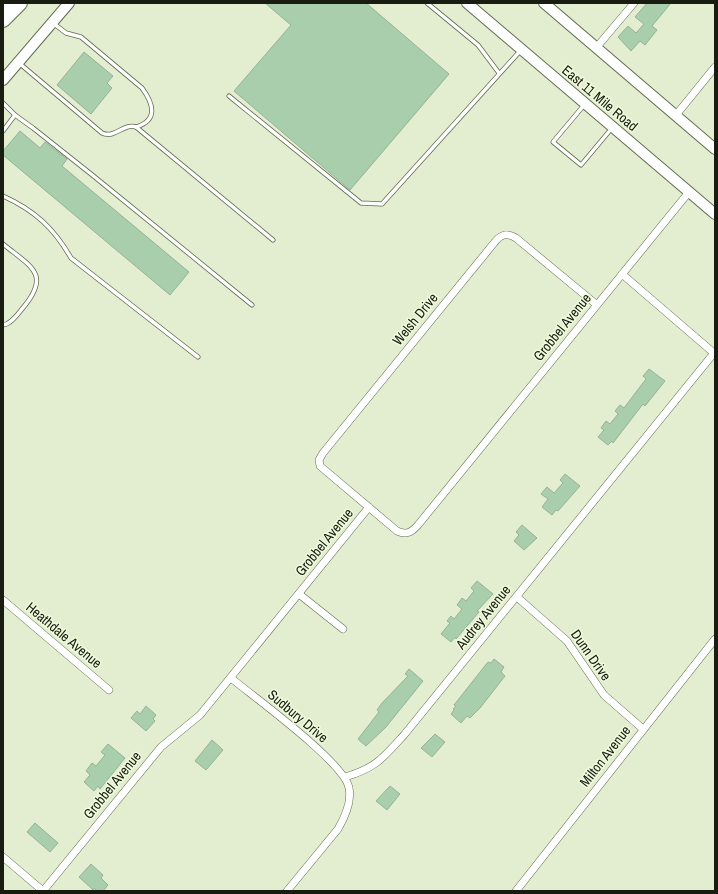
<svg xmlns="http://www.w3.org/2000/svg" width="718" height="894" font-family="'Archivo Narrow',sans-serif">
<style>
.building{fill:#a8ceab;stroke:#98b19a}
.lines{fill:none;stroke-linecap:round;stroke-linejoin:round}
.service-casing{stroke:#616a4f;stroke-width:5}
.minor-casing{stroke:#616a4f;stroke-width:8}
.secondary-casing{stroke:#616a4f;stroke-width:12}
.motorway-casing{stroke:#616a4f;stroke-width:16}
.service{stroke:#fff;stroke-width:3.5}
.minor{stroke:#fff;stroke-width:7}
.secondary{stroke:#fff;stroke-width:10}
.motorway{stroke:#fff;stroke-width:14}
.labels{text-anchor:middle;stroke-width:3;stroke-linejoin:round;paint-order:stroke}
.street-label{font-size:14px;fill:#181c11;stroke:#effbdc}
</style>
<rect width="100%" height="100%" fill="#e2eecf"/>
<!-- building -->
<g class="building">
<polygon points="265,3 366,3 449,74 350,190 234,91 291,25"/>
<polygon points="647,3 671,3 652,26 657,30 645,45 640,41 631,51 618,37 628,26 636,33 644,24 635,17"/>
<polygon points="84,52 113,76 107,83 112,88 91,114 57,85"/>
<polygon points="20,131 40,148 45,142 67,159 62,166 189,272 170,295 3,155 3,151"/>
<polygon points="649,369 665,381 645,406 643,404 613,443 612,441 608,445 598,437 604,430 601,428 606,421 610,424 618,414 615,411 620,405 624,408 633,396 646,379 643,376"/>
<polygon points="565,474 580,486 558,511 556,510 552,515 542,507 548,499 541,494 547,487 554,493 563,483 560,480"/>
<polygon points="522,525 537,538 524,550 514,541 519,535 516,532"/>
<polygon points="477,581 493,594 477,611 479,612 456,639 455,637 451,642 441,634 450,623 447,621 451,616 454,619 462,609 457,605 462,598 466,601 474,591 471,588"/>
<polygon points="494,659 504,667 501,672 505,676 480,708 470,718 467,716 461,723 451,714 454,710 453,709 456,706 454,705 488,662 491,663"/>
<polygon points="409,669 423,681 386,727 366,746 358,739 379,712 377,710 382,703 408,676 405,674"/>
<polygon points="146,706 156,715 153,719 155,721 146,731 131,718 137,711 140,714"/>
<polygon points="435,734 445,742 432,757 421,748"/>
<polygon points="212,740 223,750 206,770 195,761"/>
<polygon points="108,744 125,758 100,789 98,786 94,791 84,782 90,775 86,771 92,763 96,766 105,755 101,752"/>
<polygon points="390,786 400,794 387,810 376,801"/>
<polygon points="35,823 58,843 50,852 27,832"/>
<polygon points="91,864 103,875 101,878 108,885 103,891 97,891 94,888 93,890 79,877"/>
</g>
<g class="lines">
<!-- service casing -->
<g class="service-casing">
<g id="service">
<polyline points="427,3 478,45 499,73"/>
<path d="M53 23 66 33 81 37 142 88C153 103 159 120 136 127"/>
<path d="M19 63 102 133C115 139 123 123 136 127L273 240"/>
<polyline points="229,96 361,203 382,204 521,50"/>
<polyline points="3,103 15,115 33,128 91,174 252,305"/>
<polyline points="585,104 553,142 581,165 612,128"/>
<polyline points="3,131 15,115"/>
<path d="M3 196C34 210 54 228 71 258L198 357"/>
<path d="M3 244C31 267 52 274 22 309 17 315 11 324 3 325"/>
</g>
</g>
<!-- minor casing -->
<g class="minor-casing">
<g id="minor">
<polyline points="596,48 634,3"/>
<polyline points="676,115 715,67"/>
<polyline points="622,274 715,354"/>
<path d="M597 305 516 238C506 232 500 235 494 243L323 453 319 460 320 466 397 531C406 535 411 533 418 525L689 192"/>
<polyline points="299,594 343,629"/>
<polyline points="517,597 567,641 604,695 643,729"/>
<polyline points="3,600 109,690"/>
<path d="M231 678C254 697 345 763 349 788 352 802 345 817 338 829L287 891"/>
<path d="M345 777C376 768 383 758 404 735L714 353"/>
<polyline points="3,857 43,891"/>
<polyline points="43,891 161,747 200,715 369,507"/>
<polyline points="516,891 715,639"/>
</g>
</g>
<!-- secondary casing -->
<g class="secondary-casing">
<g id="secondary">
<polyline points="467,3 715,214"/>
<polyline points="544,3 715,149"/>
<polyline points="3,6 6,3"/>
<polyline points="3,80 69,3"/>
</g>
</g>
<!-- motorway casing -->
<g class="motorway-casing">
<polyline id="motorway" points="3,20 20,3"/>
</g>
<!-- service -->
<use href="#service" class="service"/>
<!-- minor -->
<use href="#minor" class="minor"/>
<!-- secondary -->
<use href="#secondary" class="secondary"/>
<!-- motorway -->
<use href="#motorway" class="motorway"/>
</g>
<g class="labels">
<!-- street labels -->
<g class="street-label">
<text transform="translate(600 98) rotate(40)" y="5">East 11 Mile Road</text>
<text transform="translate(415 319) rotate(-51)" y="5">Welsh Drive</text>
<text transform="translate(562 327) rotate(-51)" y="5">Grobbel Avenue</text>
<text transform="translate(324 542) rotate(-51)" y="5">Grobbel Avenue</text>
<text transform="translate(483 617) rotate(-51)" y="5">Audrey Avenue</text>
<text transform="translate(64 635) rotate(40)" y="5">Heathdale Avenue</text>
<text transform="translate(591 655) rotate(55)" y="5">Dunn Drive</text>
<text transform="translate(298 716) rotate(40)" y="5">Sudbury Drive</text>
<text transform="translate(605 756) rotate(-52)" y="5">Milton Avenue</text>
<text transform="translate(112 785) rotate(-51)" y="5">Grobbel Avenue</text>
</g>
</g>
<!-- border -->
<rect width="718" height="894" fill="none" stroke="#181c11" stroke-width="8"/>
</svg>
